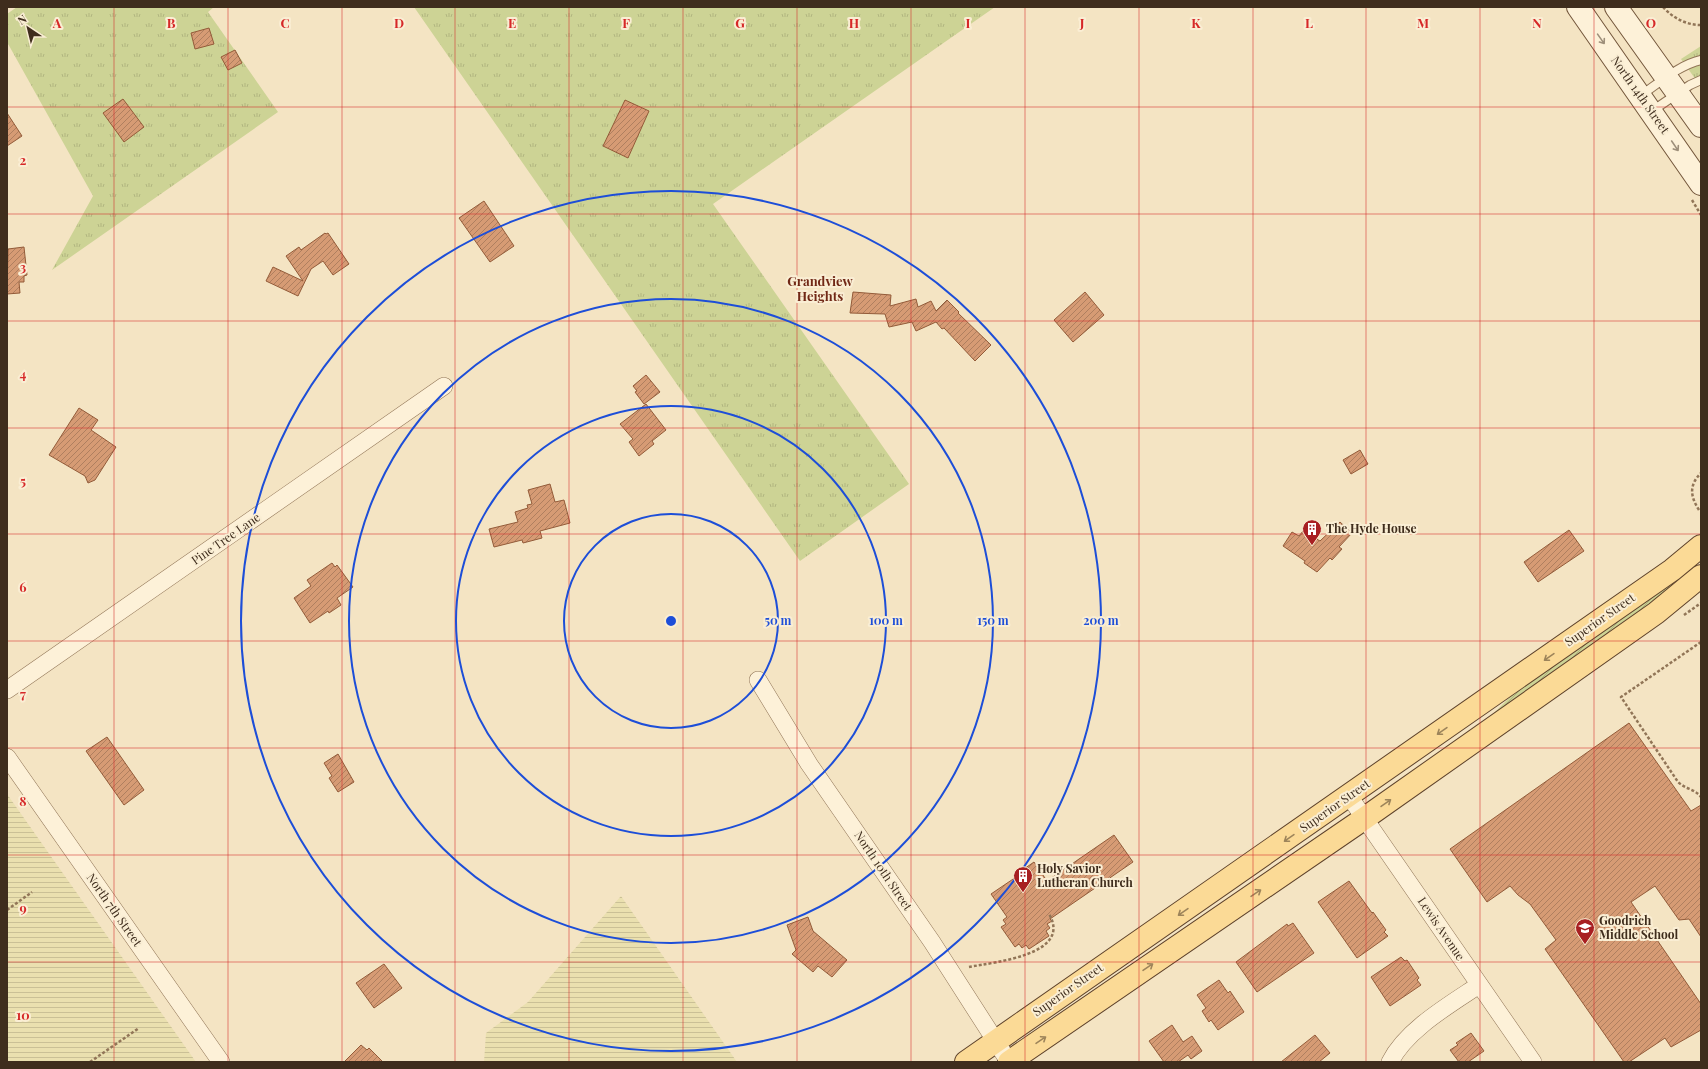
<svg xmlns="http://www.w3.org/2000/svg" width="1708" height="1069" font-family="'Playfair Display',serif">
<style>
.farmland{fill:url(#farmland-rules)}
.park{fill:url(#park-tufts)}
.garden{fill:url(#garden-furrows)}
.building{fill:url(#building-hatch);stroke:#935b39}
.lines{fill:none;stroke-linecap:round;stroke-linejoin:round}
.service-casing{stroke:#917557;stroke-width:10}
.minor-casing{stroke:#917557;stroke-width:18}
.secondary-casing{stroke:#72553a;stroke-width:24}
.primary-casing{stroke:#5e422b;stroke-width:24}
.path{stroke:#917557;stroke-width:2.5;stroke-dasharray:3 2;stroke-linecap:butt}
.service{stroke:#fdf1d8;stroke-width:8}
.minor{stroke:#fdf1d8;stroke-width:17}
.secondary{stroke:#fdf1d8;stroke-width:22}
.primary{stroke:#fbda96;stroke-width:22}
.oneway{stroke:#9e8f7a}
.oneway2{stroke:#9d845a}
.grid{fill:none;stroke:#d62828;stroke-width:1;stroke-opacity:0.55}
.ring{fill:none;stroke:#1d4ed8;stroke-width:2}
.labels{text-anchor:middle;stroke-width:4;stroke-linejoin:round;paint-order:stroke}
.street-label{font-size:12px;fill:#3f2d1d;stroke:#faeed4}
.poi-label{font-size:12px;font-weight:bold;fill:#3f2d1d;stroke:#faeed4;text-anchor:start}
.neighbourhood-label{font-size:13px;font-weight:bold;fill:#712816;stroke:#faeed4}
.grid-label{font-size:13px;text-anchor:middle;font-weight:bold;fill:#d62828;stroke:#faeed4;stroke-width:4;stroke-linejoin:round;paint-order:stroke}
.centre{fill:#1d4ed8;stroke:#faeed4;stroke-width:2}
.ring-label{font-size:12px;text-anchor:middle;font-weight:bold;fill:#1d4ed8;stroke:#faeed4;stroke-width:4;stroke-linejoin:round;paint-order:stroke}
</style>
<defs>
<pattern id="farmland-rules" width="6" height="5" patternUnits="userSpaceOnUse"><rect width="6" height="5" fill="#eae0af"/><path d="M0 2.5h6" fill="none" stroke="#cac096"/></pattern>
<pattern id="park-tufts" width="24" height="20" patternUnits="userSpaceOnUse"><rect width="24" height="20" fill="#cdd395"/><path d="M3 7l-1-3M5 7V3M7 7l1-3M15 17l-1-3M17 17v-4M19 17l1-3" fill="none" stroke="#b1b580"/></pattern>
<pattern id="garden-furrows" width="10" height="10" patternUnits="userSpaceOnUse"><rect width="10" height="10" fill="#cdd395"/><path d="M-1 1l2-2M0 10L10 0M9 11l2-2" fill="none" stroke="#b1b580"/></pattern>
<pattern id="building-hatch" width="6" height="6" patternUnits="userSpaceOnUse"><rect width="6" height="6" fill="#d69b74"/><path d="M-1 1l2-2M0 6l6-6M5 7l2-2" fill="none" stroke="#af7f5f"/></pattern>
</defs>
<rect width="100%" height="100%" fill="#f4e4c3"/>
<!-- farmland -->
<g class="farmland">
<polygon points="7,794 196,1062 7,1062"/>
<polygon points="621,896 737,1062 484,1062 486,1033 528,1002"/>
</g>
<!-- park -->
<g class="park">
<polygon points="17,7 214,7 208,12 278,112 52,270 93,196 7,42 7,14"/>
<polygon points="414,7 995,7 713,204 909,484 800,561"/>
<polygon points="1701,46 1701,87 1681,59"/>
</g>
<!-- garden -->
<polygon class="garden" points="1696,564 1697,566 1668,592 1489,718 1517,690"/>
<!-- building -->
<g class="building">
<polygon points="209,28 214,44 195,49 191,33"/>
<polygon points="235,50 242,63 228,70 221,57"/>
<polygon points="123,99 144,127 124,142 103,113"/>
<polygon points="625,100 649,111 628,158 603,146"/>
<polygon points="7,113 22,136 7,146"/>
<polygon points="484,201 514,246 490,262 459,218"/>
<polygon points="325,233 326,234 328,233 349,264 333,275 323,261 311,269 298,296 266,281 273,267 303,281 286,256 299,247 301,250"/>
<polygon points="24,247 27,275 24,276 24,282 19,282 20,293 7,294 8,249"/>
<polygon points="853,292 891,295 890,306 916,299 918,307 931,301 936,311 947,300 959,312 958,313 991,345 975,361 944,328 942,329 936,322 916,331 912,322 889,327 885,314 850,313"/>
<polygon points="1085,292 1104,315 1073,342 1054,320"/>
<polygon points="646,375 660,392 644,404 635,392 637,391 633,386"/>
<polygon points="646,404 666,430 652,441 654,444 639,456 629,442 633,439 620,424"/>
<polygon points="79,408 98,420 91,430 116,447 95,480 88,483 85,476 49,455"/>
<polygon points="1360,450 1368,464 1351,474 1343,460"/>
<polygon points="550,484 555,502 564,500 570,523 540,531 542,538 523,543 522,540 494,547 489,529 518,522 515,512 528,508 527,505 532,504 528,490"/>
<polygon points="1340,522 1352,533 1339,547 1342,549 1332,560 1330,558 1317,572 1304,563 1305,561 1283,546 1292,532 1299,536 1303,531 1320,541"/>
<polygon points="1569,530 1584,551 1538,582 1524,562"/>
<polygon points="332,563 335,567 337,565 353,587 337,598 341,605 329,613 328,611 310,623 294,598 311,586 307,580"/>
<polygon points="1629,723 1691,811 1701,805 1701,937 1689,919 1679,920 1655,886 1631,902 1701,1004 1701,1030 1671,1047 1665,1038 1629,1062 1624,1062 1545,949 1556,940 1530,904 1518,895 1510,886 1487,902 1450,849"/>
<polygon points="107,737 144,790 124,805 86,751"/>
<polygon points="338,754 354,782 338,792 329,778 332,776 324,763"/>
<polygon points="1114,835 1133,862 1050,919 1052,921 1047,924 1050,928 1046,931 1049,936 1029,949 1026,945 1022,948 1019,944 1015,947 1001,927 1006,924 1003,920 1007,917 991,894 1022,873 1021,871 1034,862 1047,881"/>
<polygon points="1349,881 1372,913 1373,912 1386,930 1384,932 1388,936 1357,958 1318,902"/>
<polygon points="808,917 813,931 847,960 832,977 818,966 813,972 792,954 796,950 787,925"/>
<polygon points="1293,923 1314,953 1257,992 1236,962 1287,924 1288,926"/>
<polygon points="1401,957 1405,961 1407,960 1419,978 1417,980 1421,985 1390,1006 1371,977"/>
<polygon points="384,964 402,988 374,1008 356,983"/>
<polygon points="1219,980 1228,993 1230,991 1244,1012 1218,1030 1211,1020 1209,1022 1202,1011 1206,1008 1197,995"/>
<polygon points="1172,1025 1183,1042 1192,1036 1202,1051 1191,1059 1188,1055 1178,1062 1164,1062 1149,1041"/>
<polygon points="1471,1033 1484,1051 1468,1062 1459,1062 1450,1050 1458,1045 1456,1043"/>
<polygon points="1315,1035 1330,1053 1319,1062 1281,1062"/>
<polygon points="361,1045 367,1050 369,1048 383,1062 344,1062"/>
</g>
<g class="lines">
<!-- service casing -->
<g class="service-casing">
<g id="service">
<path d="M1640 96C1659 83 1679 65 1701 60"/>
<polyline points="1652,111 1690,85 1701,80"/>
</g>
</g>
<!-- minor casing -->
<g class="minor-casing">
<g id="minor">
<polyline points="758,680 809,764 932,942 1009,1062"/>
<polyline points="7,690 444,386"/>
<polyline points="7,757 221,1062"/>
<polyline points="1349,796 1533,1062"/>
<path d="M1390 1062C1406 1030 1449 1005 1479 985"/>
</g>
</g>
<!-- secondary casing -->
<g class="secondary-casing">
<g id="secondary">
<polyline points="1578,7 1701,184"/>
<polyline points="1616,7 1701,126"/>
</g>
</g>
<!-- primary casing -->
<g class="primary-casing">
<g id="primary">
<polyline points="966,1062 1672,570 1701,546"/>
<polyline points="1009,1062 1365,818 1656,613 1701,576"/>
</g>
</g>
<!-- path -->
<g class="path">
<path d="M1663 7C1673 18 1686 25 1701 25"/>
<polyline points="1692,200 1701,215"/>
<path d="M1699 510C1690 496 1689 485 1701 473"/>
<polyline points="1684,615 1701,603"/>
<path d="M1701 642 1621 697 1678 782C1685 789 1695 789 1701 797"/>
<polyline points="7,910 32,892"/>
<path d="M969 967C994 962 1073 955 1049 914"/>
<polyline points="90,1062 139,1028"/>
</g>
<!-- service -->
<use href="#service" class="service"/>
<!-- minor -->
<use href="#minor" class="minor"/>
<!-- secondary -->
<use href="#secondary" class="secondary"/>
<!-- primary -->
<use href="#primary" class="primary"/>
</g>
<!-- one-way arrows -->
<defs><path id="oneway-shaft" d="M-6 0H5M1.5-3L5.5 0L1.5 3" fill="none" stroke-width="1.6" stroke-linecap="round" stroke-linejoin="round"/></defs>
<g class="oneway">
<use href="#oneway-shaft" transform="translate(1601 39) rotate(55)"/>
<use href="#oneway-shaft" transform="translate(1675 146) rotate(56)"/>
</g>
<g class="oneway2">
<use href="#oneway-shaft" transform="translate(1549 657) rotate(145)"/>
<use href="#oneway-shaft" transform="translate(1442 731) rotate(145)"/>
<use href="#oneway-shaft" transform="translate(1386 803) rotate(-35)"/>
<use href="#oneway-shaft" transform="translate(1289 838) rotate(145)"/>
<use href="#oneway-shaft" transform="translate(1256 893) rotate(-34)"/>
<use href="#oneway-shaft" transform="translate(1183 912) rotate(145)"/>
<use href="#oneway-shaft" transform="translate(1148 967) rotate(-34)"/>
<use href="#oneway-shaft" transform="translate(1041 1040) rotate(-34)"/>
</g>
<!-- grid -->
<path class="grid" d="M114 7V1062M228 7V1062M342 7V1062M455 7V1062M569 7V1062M683 7V1062M797 7V1062M911 7V1062M1025 7V1062M1139 7V1062M1253 7V1062M1366 7V1062M1480 7V1062M1594 7V1062M7 107H1701M7 214H1701M7 321H1701M7 428H1701M7 534H1701M7 641H1701M7 748H1701M7 855H1701M7 962H1701"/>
<!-- distance rings -->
<g class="ring">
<circle cx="671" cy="621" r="107"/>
<circle cx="671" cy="621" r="215"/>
<circle cx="671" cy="621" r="322"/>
<circle cx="671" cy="621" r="430"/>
</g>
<!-- icons -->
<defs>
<g id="building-pin" transform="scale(1)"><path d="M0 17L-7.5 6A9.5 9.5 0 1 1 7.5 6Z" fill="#a81f22" stroke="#faeed4"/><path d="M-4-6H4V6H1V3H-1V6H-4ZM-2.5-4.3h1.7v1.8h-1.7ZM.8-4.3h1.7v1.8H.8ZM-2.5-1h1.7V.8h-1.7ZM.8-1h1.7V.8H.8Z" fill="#fff"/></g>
<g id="school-pin" transform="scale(1)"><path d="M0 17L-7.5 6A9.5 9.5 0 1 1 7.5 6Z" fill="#a81f22" stroke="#faeed4"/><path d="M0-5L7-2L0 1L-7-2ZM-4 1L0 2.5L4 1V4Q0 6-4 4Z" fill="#fff"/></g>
</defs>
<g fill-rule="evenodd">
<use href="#building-pin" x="1312" y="529"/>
<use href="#building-pin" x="1023" y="876"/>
<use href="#school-pin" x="1585" y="928"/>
</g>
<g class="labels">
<!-- street labels -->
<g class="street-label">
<text transform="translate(1640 95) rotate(55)" y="4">North 14th Street</text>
<text transform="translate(226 539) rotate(-35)" y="4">Pine Tree Lane</text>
<text transform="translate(1600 620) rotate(-35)" y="4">Superior Street</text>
<text transform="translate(1335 806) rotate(-35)" y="4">Superior Street</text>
<text transform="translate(883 871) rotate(56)" y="4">North 10th Street</text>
<text transform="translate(114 910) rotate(55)" y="4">North 7th Street</text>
<text transform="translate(1441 929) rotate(56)" y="4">Lewis Avenue</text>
<text transform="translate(1068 990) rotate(-35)" y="4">Superior Street</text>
</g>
<!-- poi labels -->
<g class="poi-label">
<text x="1326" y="533">The Hyde House</text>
<text x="1037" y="873">Holy Savior<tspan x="1037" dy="14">Lutheran Church</tspan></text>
<text x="1599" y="925">Goodrich<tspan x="1599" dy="14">Middle School</tspan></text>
</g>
<!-- neighbourhood labels -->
<g class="neighbourhood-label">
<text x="820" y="286">Grandview<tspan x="820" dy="15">Heights</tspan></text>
</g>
</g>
<g class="grid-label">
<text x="57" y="28">A</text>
<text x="171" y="28">B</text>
<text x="285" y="28">C</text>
<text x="399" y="28">D</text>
<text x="512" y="28">E</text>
<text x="626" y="28">F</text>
<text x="740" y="28">G</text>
<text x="854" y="28">H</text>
<text x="968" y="28">I</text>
<text x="1082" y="28">J</text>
<text x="1196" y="28">K</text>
<text x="1309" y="28">L</text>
<text x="1423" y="28">M</text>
<text x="1537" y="28">N</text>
<text x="1651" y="28">O</text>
<text x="23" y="165">2</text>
<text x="23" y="272">3</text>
<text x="23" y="379">4</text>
<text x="23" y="486">5</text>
<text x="23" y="592">6</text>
<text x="23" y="699">7</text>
<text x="23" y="806">8</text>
<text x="23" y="913">9</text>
<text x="23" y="1020">10</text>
</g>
<circle cx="671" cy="621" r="6" class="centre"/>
<g class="ring-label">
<text x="778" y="625">50 m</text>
<text x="886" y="625">100 m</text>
<text x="993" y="625">150 m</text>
<text x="1101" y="625">200 m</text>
</g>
<!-- border -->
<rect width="1708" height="1069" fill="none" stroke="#3f2d1d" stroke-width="16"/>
<!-- north arrow -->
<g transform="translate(28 28) rotate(325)" stroke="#faeed4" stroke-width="3" paint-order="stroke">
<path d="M0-3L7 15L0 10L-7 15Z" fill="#3f2d1d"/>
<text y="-6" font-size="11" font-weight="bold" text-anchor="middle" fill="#3f2d1d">N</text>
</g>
</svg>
